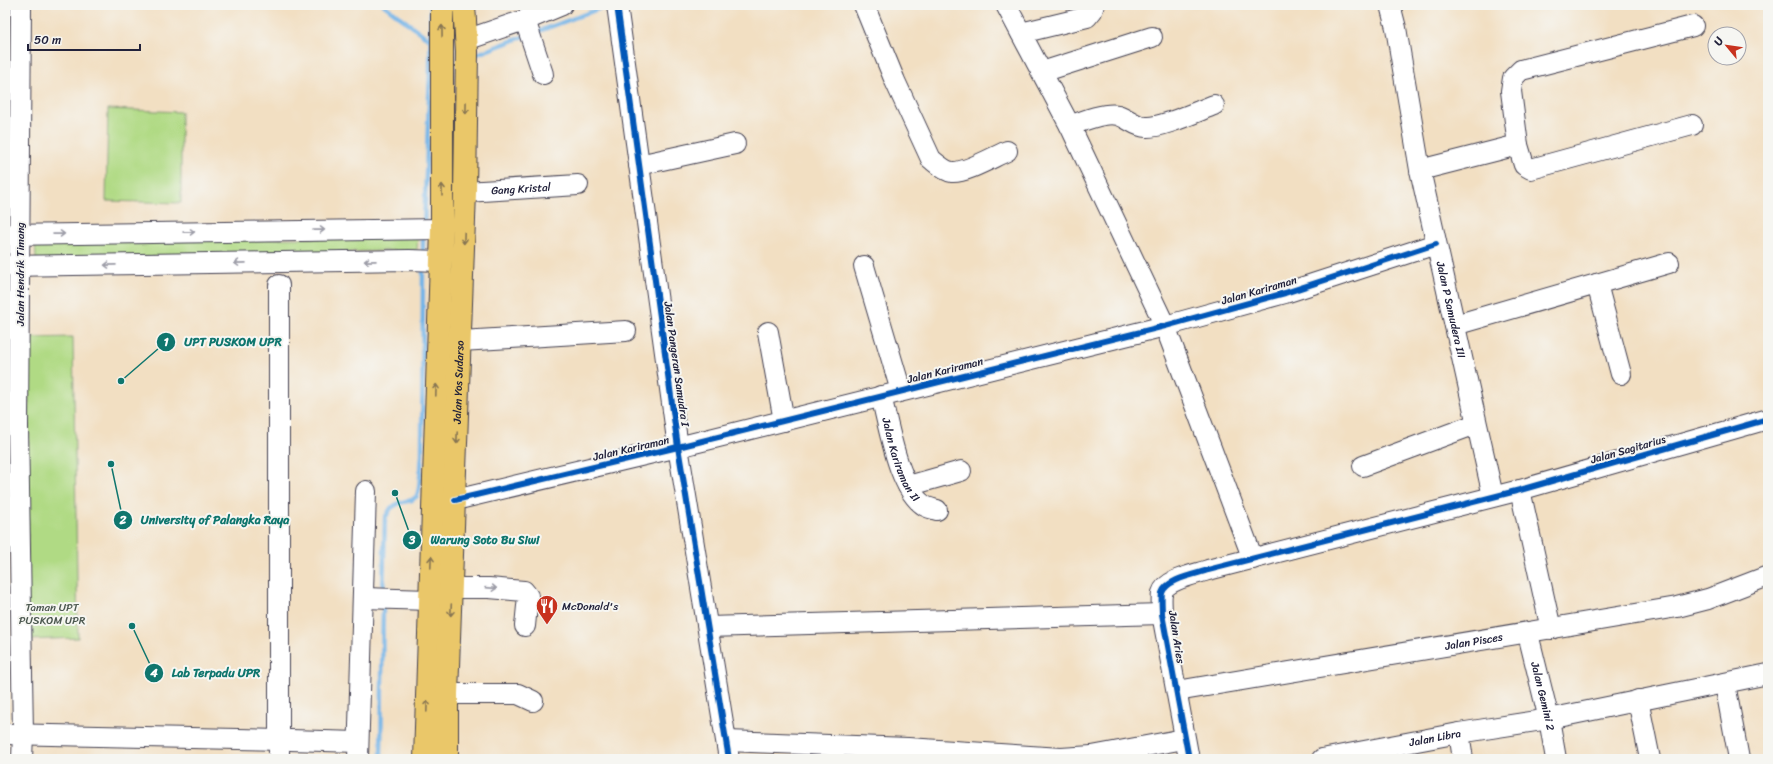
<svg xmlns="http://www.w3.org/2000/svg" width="1773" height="764" font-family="Sriracha,sans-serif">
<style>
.green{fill:#b0da84;stroke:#697e60}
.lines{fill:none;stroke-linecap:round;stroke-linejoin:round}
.stream{stroke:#73b4e7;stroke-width:4.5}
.minor-casing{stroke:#413e4f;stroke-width:22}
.major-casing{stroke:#413e4f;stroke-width:24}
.minor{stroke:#fff;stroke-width:20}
.major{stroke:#eac769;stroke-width:22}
.cycleway-casing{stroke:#f6f6f2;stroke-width:8}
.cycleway{stroke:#0057b8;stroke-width:6}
.oneway{stroke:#867452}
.oneway2{stroke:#9c9ca7}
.labels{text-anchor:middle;stroke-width:4;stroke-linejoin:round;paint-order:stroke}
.street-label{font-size:11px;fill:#22223b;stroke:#f6f6f2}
.poi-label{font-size:11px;fill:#22223b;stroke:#f6f6f2;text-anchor:start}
.park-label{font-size:11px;fill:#4d5951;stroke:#f6f6f2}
.leader{fill:none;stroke:#0f766e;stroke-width:1.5}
.callout-dot{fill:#0f766e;stroke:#f6f6f2;stroke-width:1.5}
.mark-label{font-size:12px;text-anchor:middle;font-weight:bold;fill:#fff}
.callout-label{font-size:12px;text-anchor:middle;font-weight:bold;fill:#0f766e;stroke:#f6f6f2;stroke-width:4;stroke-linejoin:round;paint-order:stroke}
</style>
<rect width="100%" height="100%" fill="#f6f6f2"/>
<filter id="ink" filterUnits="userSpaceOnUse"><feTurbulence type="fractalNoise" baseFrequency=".025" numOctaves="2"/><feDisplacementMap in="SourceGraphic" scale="8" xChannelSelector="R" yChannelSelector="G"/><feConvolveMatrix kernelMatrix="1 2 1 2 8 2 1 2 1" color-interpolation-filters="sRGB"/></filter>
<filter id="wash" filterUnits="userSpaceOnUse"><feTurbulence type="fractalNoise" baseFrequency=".012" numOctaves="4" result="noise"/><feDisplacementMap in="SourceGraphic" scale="16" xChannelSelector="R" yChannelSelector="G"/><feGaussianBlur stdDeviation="0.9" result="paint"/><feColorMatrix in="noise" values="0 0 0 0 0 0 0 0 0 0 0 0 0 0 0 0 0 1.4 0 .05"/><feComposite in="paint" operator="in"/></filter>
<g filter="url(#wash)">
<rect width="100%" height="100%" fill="#f2dfc2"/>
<!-- green -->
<g class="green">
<polygon points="108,109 181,112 181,203 106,201"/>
<polygon points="418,237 417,250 36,260 35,241"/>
<polygon points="73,337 78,638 27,640 29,338"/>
</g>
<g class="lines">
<!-- stream -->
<g class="stream">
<polyline points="384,5 430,40"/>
<polyline points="534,33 609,5"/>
<polyline points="472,56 525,36"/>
<polyline points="424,225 430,73 431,5"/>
<polyline points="423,255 423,234"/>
<polyline points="383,593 385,518 391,508 399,503 412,500 417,496 419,488 422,455 423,264"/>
<polyline points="381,759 383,603"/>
</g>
</g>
</g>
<g filter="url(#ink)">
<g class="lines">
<!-- minor casing -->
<g class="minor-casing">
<g id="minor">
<polyline points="21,5 18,427 23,734 22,759"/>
<polyline points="617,5 678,447 729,759"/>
<path d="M864 5 895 81 931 159C936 163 944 171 952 172 966 173 993 157 1007 151"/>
<polyline points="1006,5 1070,126 1165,326 1253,559"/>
<path id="s1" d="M1390 5 1396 28 1420 170 1493 496"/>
<polyline points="525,20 543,74"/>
<polyline points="1021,33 1087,17 1092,11 1094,5"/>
<polyline points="466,40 533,17 562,5"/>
<polyline points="1042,72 1152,37"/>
<polyline points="1692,125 1531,169 1524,165 1518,145 1511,91 1513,78 1521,70 1693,26"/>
<path d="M1070 126C1082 121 1105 112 1118 115 1128 118 1136 127 1146 127 1162 128 1198 111 1214 105"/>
<polyline points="639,165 735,144"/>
<polyline points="1420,170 1518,145"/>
<path id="s2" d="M465 192 578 185"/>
<polyline points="5,235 442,229"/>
<polyline points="5,266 409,260 440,261"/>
<polyline points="864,266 901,391"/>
<polyline points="1597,284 1621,374"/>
<polyline points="1455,325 1669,263"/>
<polyline points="768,332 784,421"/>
<polyline points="461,341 626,331"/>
<path id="s3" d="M881 396C889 426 898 489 925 506 929 508 933 509 937 510"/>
<polyline points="1363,466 1476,424"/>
<polyline points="908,486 961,471"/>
<polyline points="1520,490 1551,629"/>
<polyline points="455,500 678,447 1165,326 1285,293 1436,244"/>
<polyline points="452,588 489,588 524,591 528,596 525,626"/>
<polyline points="363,598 430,600"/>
<polyline points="708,627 1162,614"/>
<path id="s4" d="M1528 634 1549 719 1556 759"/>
<polyline points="1725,684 1739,759"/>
<path id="s5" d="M1177 691 1677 607 1708 599 1768 576"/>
<polyline points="447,694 518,694 533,701"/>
<polyline points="1638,700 1650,759"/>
<polyline points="1459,733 1463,759"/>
<polyline points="5,734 280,740"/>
<polyline points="290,740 358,742"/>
<polyline points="727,741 908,748 1061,758 1092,756 1184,739"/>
<polyline points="279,759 279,285"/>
<polyline points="358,759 366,491"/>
<path d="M1189 759 1162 614C1162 608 1161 599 1162 593 1166 579 1197 574 1208 570L1520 490 1768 419"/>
<path id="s6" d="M1322 759 1459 733 1549 719 1768 674"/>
</g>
</g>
<!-- major casing -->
<g class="major-casing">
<g id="major">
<polyline points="425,759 442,229 442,5"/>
<path id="s7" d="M447 759V694L465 192 467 52 464 5"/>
</g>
</g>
<!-- minor -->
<use href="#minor" class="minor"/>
<!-- major -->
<use href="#major" class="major"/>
<!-- cycleway casing -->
<g class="cycleway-casing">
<g id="cycleway">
<polyline points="617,5 678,447 729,759"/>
<polyline points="455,500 678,447 1165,326 1285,293 1436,244"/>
<path d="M1189 759 1162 614C1162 608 1161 599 1162 593 1166 579 1197 574 1208 570L1520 490 1768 419"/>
</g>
</g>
<!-- cycleway -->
<use href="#cycleway" class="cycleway"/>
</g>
<!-- one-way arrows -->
<defs><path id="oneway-shaft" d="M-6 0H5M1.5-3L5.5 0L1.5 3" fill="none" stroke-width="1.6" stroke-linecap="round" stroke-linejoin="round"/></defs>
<g class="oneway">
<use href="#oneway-shaft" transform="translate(442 31) rotate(-91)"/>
<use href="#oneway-shaft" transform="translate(466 108) rotate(91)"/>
<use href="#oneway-shaft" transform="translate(442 190) rotate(-90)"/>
<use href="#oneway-shaft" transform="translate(464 238) rotate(92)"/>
<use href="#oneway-shaft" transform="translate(436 390) rotate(-88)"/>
<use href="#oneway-shaft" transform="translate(457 438) rotate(92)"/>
<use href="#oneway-shaft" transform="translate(431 562) rotate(-88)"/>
<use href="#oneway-shaft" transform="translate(451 610) rotate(93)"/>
<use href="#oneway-shaft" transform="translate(427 706) rotate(-88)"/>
</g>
<g class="oneway2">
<use href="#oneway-shaft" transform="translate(319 230) rotate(-1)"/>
<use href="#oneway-shaft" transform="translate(189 232) rotate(-1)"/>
<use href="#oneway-shaft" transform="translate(59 234) rotate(-1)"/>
<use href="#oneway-shaft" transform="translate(370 261) rotate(179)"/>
<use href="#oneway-shaft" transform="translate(240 263) rotate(179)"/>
<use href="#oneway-shaft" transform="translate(110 265) rotate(179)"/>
<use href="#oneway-shaft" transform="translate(491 588) rotate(4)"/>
</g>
</g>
<!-- icons -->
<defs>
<g id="restaurant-pin" transform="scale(1.15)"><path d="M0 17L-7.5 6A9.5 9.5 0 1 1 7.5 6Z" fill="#c8321e" stroke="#f6f6f2"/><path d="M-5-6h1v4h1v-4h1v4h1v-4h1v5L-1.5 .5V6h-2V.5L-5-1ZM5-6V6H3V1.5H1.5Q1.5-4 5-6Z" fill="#fff"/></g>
</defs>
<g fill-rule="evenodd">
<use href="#restaurant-pin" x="547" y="606"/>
</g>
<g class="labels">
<!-- street labels -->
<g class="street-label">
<text dy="4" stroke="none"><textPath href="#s2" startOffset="56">Gang Kristal</textPath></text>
<text transform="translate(20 274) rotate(-90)" y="4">Jalan Hendrik Timang</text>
<text transform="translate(1259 290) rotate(-16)" y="4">Jalan Kariraman</text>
<text dy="4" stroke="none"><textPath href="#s1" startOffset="311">Jalan P Samudera III</textPath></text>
<text transform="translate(677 364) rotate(82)" y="4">Jalan Pangeran Samudra I</text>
<text transform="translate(945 370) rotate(-14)" y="4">Jalan Kariraman</text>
<text dy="4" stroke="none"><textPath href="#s7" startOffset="377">Jalan Yos Sudarso</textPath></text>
<text transform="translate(631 448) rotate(-13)" y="4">Jalan Kariraman</text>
<text transform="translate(1628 449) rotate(-16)" y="4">Jalan Sagitarius</text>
<text dy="4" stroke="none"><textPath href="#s3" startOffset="67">Jalan Kariraman II</textPath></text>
<text transform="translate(1177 637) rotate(81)" y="4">Jalan Aries</text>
<text dy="4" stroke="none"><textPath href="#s5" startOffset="301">Jalan Pisces</textPath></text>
<text dy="4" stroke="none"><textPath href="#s4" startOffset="64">Jalan Gemini 2</textPath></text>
<text dy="4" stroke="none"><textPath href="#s6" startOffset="115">Jalan Libra</textPath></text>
</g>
<!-- poi labels -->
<g class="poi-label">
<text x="562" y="610">McDonald's</text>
</g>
<!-- park labels -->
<g class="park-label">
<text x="52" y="611">Taman UPT<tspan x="52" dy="13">PUSKOM UPR</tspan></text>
</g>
</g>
<!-- callouts -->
<path class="leader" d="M121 381L166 342M111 464L123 520M395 493L412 540M132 626L154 673"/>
<g class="callout-dot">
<circle cx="121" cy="381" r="4"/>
<circle cx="111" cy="464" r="4"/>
<circle cx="395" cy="493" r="4"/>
<circle cx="132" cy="626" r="4"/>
<circle cx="166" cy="342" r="10"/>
<circle cx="123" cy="520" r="10"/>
<circle cx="412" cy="540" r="10"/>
<circle cx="154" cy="673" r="10"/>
</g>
<g class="mark-label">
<text x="166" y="346">1</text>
<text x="123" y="524">2</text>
<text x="412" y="544">3</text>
<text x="154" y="677">4</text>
</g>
<g class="callout-label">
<text x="233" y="346">UPT PUSKOM UPR</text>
<text x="215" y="524">University of Palangka Raya</text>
<text x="485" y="544">Warung Soto Bu Siwi</text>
<text x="216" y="677">Lab Terpadu UPR</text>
</g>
<!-- margin -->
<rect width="1773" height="764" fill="none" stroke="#f6f6f2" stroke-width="20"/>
<!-- north arrow -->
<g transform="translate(1727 46) rotate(299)"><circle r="19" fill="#f6f6f2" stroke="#a1a1a9"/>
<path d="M0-3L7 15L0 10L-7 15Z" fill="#c8321e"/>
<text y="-6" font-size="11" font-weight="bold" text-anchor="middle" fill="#22223b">U</text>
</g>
<!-- scale -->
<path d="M28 44v6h112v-6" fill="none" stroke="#22223b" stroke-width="2"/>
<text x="34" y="44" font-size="12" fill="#22223b" stroke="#f6f6f2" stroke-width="3" paint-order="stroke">50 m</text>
</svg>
